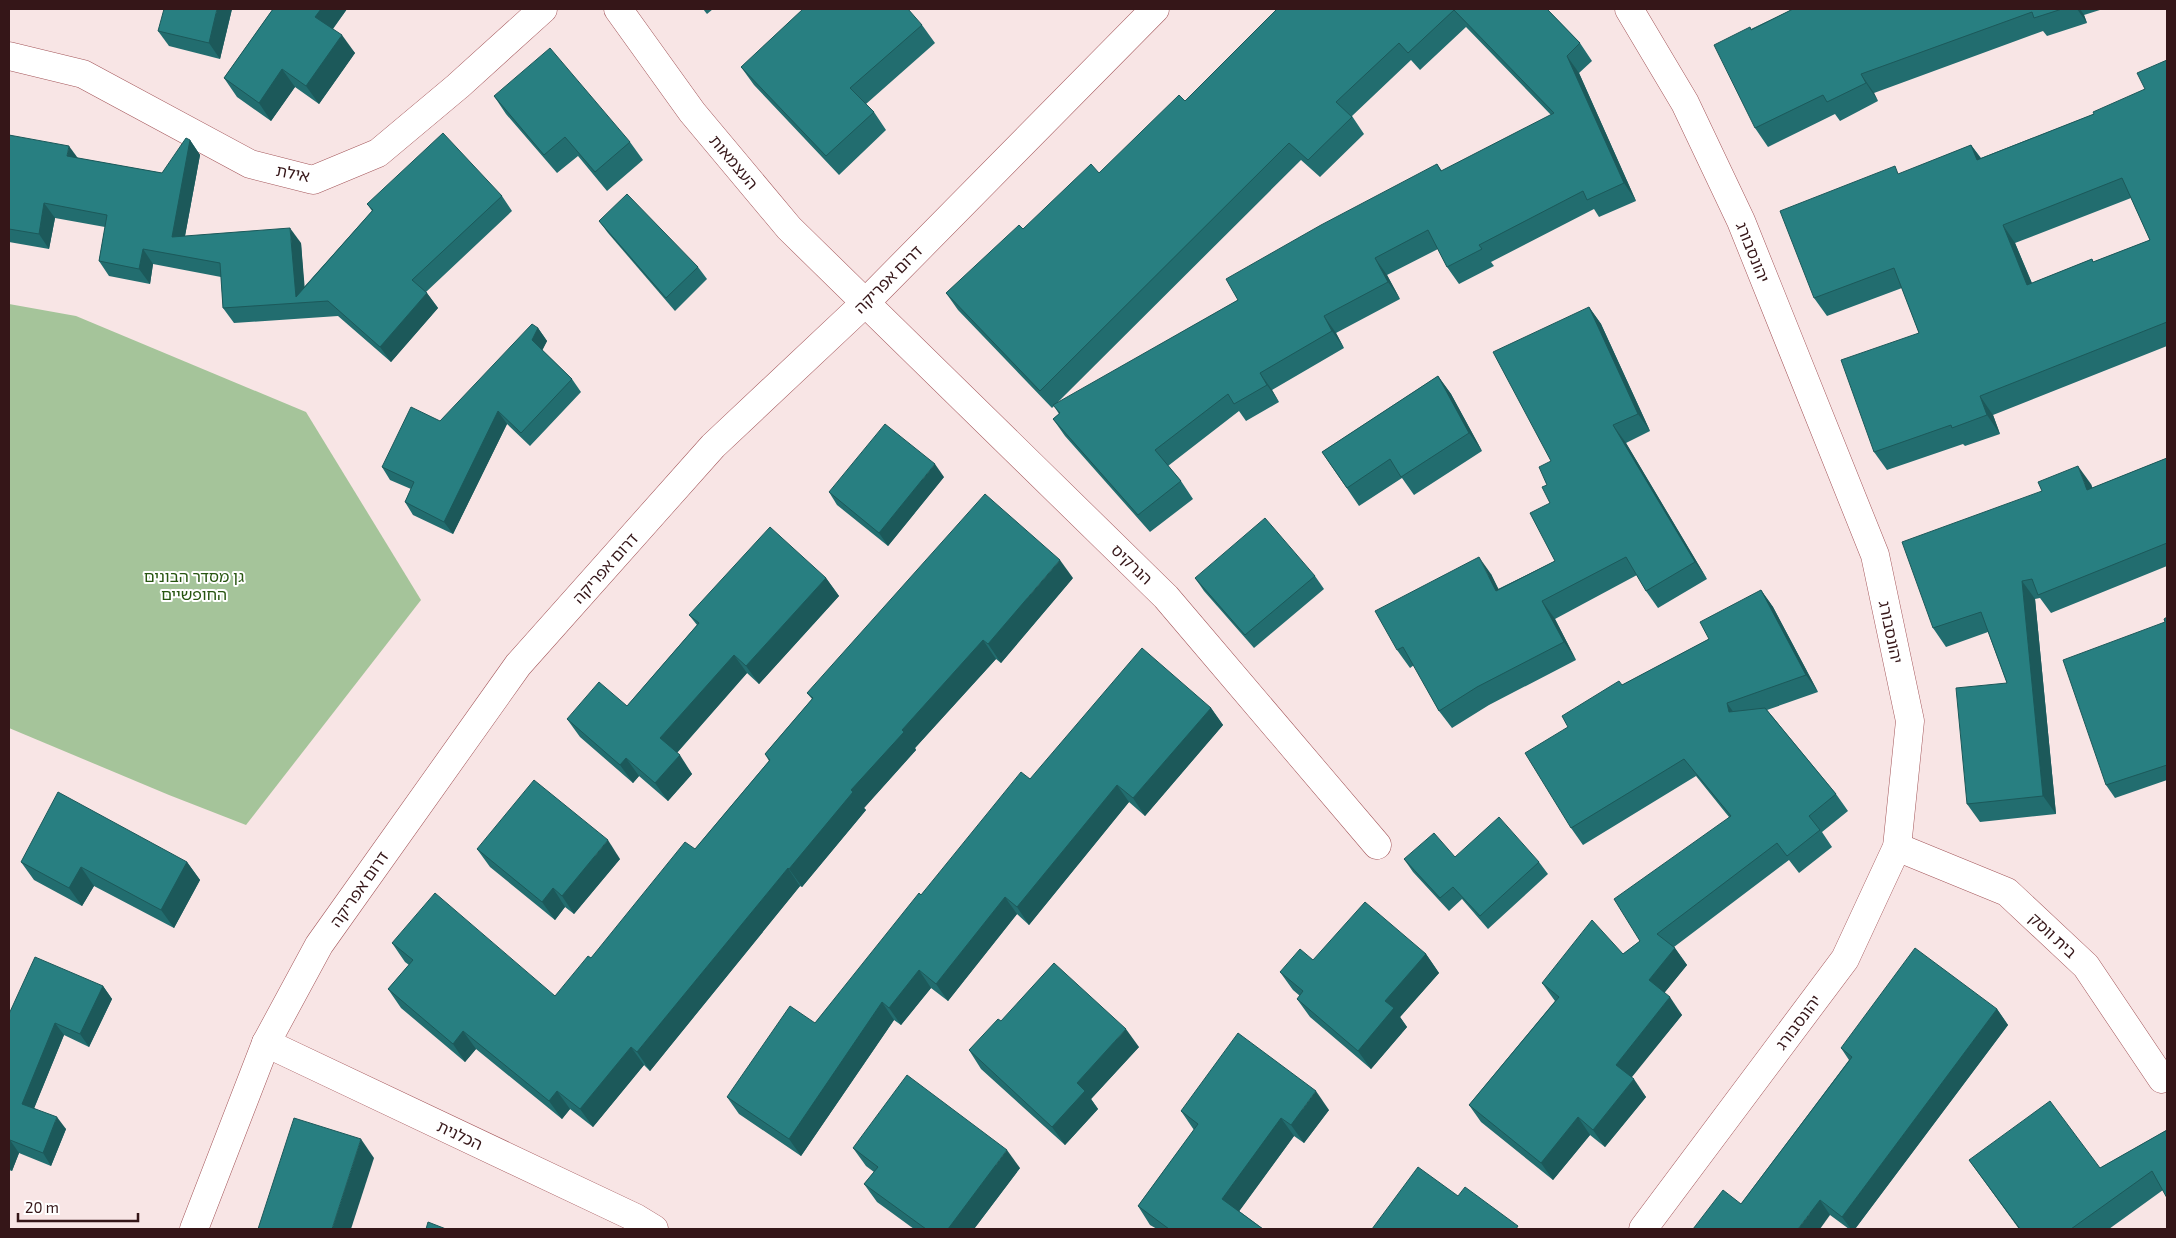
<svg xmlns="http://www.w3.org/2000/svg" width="2176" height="1238" font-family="'Exo 2','Noto Sans Hebrew',sans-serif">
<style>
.green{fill:#a5c49a}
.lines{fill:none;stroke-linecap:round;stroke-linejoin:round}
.street-casing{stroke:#a4565a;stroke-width:29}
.secondary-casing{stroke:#a4565a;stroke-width:29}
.street{stroke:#fff;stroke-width:28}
.secondary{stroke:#fff;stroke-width:28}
.wall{fill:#226d6f;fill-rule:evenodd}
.shaded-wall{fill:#1c595a}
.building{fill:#287f81;stroke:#1c595a;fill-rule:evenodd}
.labels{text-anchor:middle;stroke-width:4;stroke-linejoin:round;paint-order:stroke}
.street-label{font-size:16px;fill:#351618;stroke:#fff}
.park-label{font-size:16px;fill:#285611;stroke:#fff}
</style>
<rect width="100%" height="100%" fill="#f8e5e5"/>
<!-- green -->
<polygon class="green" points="9,304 76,316 306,412 421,600 246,825 169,795 9,728"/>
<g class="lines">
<!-- street casing -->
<g class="street-casing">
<g id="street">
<polyline points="618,9 692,112 789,228 1166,597 1377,845"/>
<polyline points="1629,9 1685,103 1741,221 1875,555 1910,721 1897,847 1845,959 1643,1229"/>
<polyline points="9,56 83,74 250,164 313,180 378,153 458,86 543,9"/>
<polyline points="1897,847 2007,892 2086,966 2162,1079"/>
<polyline points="266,1043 636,1218 654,1229"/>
</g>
</g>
<!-- secondary casing -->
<g class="secondary-casing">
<polyline id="secondary" points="194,1229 266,1043 319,945 518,665 713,446 865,303 1155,9"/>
</g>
<!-- street -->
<use href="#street" class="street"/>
<!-- secondary -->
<use href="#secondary" class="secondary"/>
</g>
<!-- wall -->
<g class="wall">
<polygon points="232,9 220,59 169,46 158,31"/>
<polygon points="273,9 347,9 333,29 355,53 319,104 295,87 271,121 237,97 224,78"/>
<polygon points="703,9 713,9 707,14"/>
<path d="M1277 9H1547L1580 43 1592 61 1579 73 1636 201 1599 217 1594 209 1491 262 1494 266 1459 284 1447 267 1438 249 1387 275 1400 299 1336 333 1344 348 1272 390 1279 402 1246 421 1239 411 1168 466 1181 481 1193 499 1150 532 1065 436 1053 419 1059 414 1054 406 1052 408 958 310 946 293 1023 229 1099 173 1185 101ZM1466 27 1551 115 1442 171 1437 164 1238 300 1055 405 1301 160 1320 177 1364 134 1352 116 1411 60 1420 70Z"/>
<polygon points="1793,9 2103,9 2084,15 2087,23 2047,36 2043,31 1874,93 1878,101 1840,121 1835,114 1768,147 1755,128 1751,29"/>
<polygon points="922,25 935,43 866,104 874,112 886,130 839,175 754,85 741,67"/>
<path d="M2167 60V346L1993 415 2000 434 1965 446 1963 444 1887 470 1874 452 1919 333 1902 288 1827 316 1814 298 1900 174 1971 145 1981 158 2094 114 2145 89ZM2131 198 2150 240 2093 262 2092 259 2032 283 2015 243Z"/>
<polygon points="494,96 630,142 643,160 607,191 578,156 557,173 506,114"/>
<polygon points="9,135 77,158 162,173 190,140 200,155 185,236 301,243 304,287 372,211 367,204 502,196 512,211 426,292 438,308 391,362 338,316 234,323 223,308 221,277 153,264 150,284 109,276 99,261 105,227 55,218 49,249 9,242"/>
<polygon points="599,221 698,267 707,279 675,311 608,233"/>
<polygon points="1589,307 1601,324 1650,431 1626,443 1707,579 1658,608 1646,591 1637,575 1555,619 1576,660 1489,705 1452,728 1439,711 1414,665 1410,668 1397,650 1491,574 1498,589 1555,561 1550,503 1547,485 1551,461"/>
<polygon points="538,328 547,341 542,350 572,379 581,392 530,446 507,424 453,534 413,515 405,502 411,489 390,480 382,467 440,421"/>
<polygon points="1438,376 1451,394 1482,451 1414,495 1402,478 1359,506 1322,452"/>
<polygon points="2167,458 2167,566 2051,613 2040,598 2035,599 2056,814 1980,822 1967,804 2007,683 1988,632 1946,647 1933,628 2042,491 2091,484 2092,488"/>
<polygon points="944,477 888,546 837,505 829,492"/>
<polygon points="1315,576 1324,589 1254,648 1204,591 1195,578"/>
<polygon points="826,578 839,596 759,684 747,673 677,753 692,774 668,801 639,776 633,783 580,737 567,719 627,706 697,625 689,615"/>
<polygon points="1073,578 1001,663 996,659 915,748 916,750 864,808 866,810 802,887 800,886 650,1071 644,1065 593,1127 570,1109 562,1119 476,1049 465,1062 401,1008 388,989 409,965 405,962 392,943 555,996 695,849 769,761 765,754 812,699 807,693"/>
<polygon points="1761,590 1773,607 1818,692 1767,710 1836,794 1848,811 1822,832 1832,847 1799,873 1789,860 1674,947 1687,965 1664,993 1682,1015 1631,1077 1646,1097 1605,1147 1590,1135 1553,1180 1481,1122 1469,1105 1555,1001 1542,983 1623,954 1640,941 1729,817 1696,776 1583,845 1571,828 1568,727 1622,685 1709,639"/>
<polygon points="2167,617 2167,780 2115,798 2106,785"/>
<polygon points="1211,708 1223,725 1145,816 1129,802 1029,925 1017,914 948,1001 931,988 901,1025 894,1020 801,1156 739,1114 727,1097 815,1023 921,895 1030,779"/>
<polygon points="477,849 620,859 574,914 565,907 555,920 490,867"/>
<polygon points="1404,859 1539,862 1548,874 1488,929 1462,899 1449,911 1413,872"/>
<polygon points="21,862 187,862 200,880 174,928 94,886 82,906 34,880"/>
<polygon points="1426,954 1439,973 1400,1017 1407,1027 1371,1069 1310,1017 1297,999 1300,996 1293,990 1280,972 1313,960"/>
<polygon points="103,986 112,999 89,1047 64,1035 34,1108 66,1129 51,1166 19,1153 12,1171 9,1170 9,1014"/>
<polygon points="1997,1009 2008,1025 1855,1229 1849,1229 1830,1215 1741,1204 1849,1060 1841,1048"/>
<polygon points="1001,1021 1139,1047 1091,1099 1098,1109 1065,1145 981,1069 969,1050"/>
<polygon points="1329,1110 1304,1143 1294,1136 1239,1211 1263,1229 1157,1229 1150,1225 1138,1206 1194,1130 1181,1111"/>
<polygon points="2167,1130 2163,1190 2109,1229 2019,1229 1969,1160 2100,1168"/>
<polygon points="853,1148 1020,1168 974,1229 914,1229 877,1202 864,1184 874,1172 866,1166"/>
</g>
<!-- shaded-wall -->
<g class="shaded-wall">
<polygon points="217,9 232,9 220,59 209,43"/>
<polygon points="321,9 347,9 328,35 315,17"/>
<polygon points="2077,9 2080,9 2084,15 2087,23"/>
<polygon points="342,35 355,53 319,104 306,86"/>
<polygon points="1567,56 1579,73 1636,201 1624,183"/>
<polygon points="282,69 295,87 271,121 259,103"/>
<polygon points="1861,74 1874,93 1878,101 1866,83"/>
<polygon points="190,140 200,155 182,252 172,237"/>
<polygon points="1971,145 1984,163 1977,160"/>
<polygon points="69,146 80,161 67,156"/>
<polygon points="44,203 55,218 49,249 39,234"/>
<polygon points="2003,225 2015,243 2040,303 2027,285"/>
<polygon points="290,228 301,243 306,303 296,297"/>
<polygon points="143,249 153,264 150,284 139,269"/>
<polygon points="1375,258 1387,275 1400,299 1388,282"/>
<polygon points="427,293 438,308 391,362 380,347"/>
<polygon points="1589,307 1601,324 1650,431 1638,414"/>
<polygon points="1324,316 1336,333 1344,348 1332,331"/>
<polygon points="538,328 547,341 541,353 532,340"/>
<polygon points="1260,373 1272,390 1279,402 1267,385"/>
<polygon points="1438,376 1451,394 1482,451 1469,433"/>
<polygon points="1980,396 1993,415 2000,434 1987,415"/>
<polygon points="498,411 507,424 453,534 444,522"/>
<polygon points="1613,425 1626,443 1707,579 1695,562"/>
<polygon points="935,464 944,477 888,546 879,533"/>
<polygon points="2078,466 2091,484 2100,508 2087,490"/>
<polygon points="1479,557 1491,574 1508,608 1496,591"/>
<polygon points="1060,560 1073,578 1001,663 988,644"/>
<polygon points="826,578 839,596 759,684 746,666"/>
<polygon points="2022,581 2035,599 2056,814 2043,796"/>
<polygon points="1761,590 1773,607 1818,692 1806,675"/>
<polygon points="1542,601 1555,619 1576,660 1564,642"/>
<polygon points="983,640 996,659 915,748 916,750 864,808 866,810 802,887 789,869 851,790 902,730"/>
<polygon points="734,655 747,673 673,757 660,738"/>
<polygon points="1727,703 1739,720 1729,712"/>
<polygon points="1211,708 1223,725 1145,816 1133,798"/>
<polygon points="680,755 692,774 668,801 655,783"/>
<polygon points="626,758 639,776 633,783 620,765"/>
<polygon points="1117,785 1129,802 1029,925 1017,907"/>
<polygon points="608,840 620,859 574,914 562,896"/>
<polygon points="187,862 200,880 174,928 161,910"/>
<polygon points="81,867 94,886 82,906 69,888"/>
<polygon points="788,868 800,886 650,1071 637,1052"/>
<polygon points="553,888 565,907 555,920 542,902"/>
<polygon points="1005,897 1017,914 948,1001 936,984"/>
<polygon points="1675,948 1687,965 1661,997 1649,980"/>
<polygon points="1426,954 1439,973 1400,1017 1407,1027 1371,1069 1358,1051 1385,1001"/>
<polygon points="919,970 931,988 901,1025 889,1008"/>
<polygon points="103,986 112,999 89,1047 80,1034"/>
<polygon points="1670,997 1682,1015 1628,1082 1616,1065"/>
<polygon points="882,1002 894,1020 801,1156 789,1139"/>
<polygon points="1997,1009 2008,1025 1855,1229 1851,1229 1842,1217"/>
<polygon points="55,1023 64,1035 31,1116 22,1104"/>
<polygon points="1126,1029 1139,1047 1091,1099 1098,1109 1065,1145 1052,1127 1077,1083"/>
<polygon points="463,1031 476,1049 465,1062 453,1044"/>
<polygon points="631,1047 644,1065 593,1127 580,1109"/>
<polygon points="1634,1079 1646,1097 1605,1147 1593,1130"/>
<polygon points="557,1091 570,1109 562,1119 549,1101"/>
<polygon points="1316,1091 1329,1110 1304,1143 1291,1125"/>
<polygon points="57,1117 66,1129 51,1166 43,1153"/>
<polygon points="1578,1117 1590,1135 1553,1180 1541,1163"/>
<polygon points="1281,1118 1294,1136 1235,1217 1222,1199"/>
<polygon points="361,1139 374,1158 351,1229 332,1229"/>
<polygon points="10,1140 19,1153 12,1171 9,1167 9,1144"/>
<polygon points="1007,1150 1020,1168 974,1229 948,1229"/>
<polygon points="1820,1200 1830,1215 1820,1229 1798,1229"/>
</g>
<!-- building -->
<g class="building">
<polygon points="164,9 217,9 209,43 158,31"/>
<polygon points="273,9 321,9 315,17 342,35 306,86 282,69 259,103 224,78"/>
<polygon points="803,9 908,9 922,25 850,88 874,112 826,156 741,67"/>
<polygon points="1277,9 1547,9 1580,43 1567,56 1624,183 1587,200 1583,191 1479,245 1482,249 1447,267 1428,230 1375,258 1388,282 1324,316 1332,331 1260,373 1267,385 1234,404 1228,394 1155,450 1181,481 1138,515 1053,419 1060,413 1053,405 1238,300 1226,279 1321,225 1437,164 1441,171 1554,113 1454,10 1408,53 1399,43 1336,102 1352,117 1308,160 1289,143 1040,391 946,293 1019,225 1023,229 1091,164 1099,173 1179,95 1185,101"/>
<polygon points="1793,9 2062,9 2034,18 2032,12 1861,74 1866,83 1827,102 1823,95 1755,128 1714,45 1750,27 1751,30"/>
<polygon points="550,48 630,142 595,172 565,137 544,155 494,96"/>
<path d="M2167 60V322L1980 396 1987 415 1952 428 1951 425 1874 452 1841 360 1919 333 1894 268 1814 298 1780 211 1895 166 1898 174 1971 145 1977 160 2094 114 2093 112 2145 89 2137 73ZM2122 178 2150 240 2093 262 2092 259 2027 285 2003 225Z"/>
<polygon points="443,133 502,196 412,280 427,293 380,347 328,301 223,308 220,263 143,249 139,269 99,261 107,215 44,203 39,234 9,229 9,135 69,146 67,156 162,173 186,138 190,140 172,237 290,228 296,297 373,210 367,204"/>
<polygon points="627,194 698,267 666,298 599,221"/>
<polygon points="1589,307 1638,414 1613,425 1695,562 1646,591 1626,557 1542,601 1564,642 1477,687 1439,711 1403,647 1397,650 1375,611 1479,557 1496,591 1555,561 1530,513 1550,503 1542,487 1547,485 1539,467 1551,461 1493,352"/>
<polygon points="532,324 538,328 532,340 572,379 521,433 498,411 444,522 405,502 414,482 382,467 411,407 440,421"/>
<polygon points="1438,376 1469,433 1401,477 1390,459 1347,488 1322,452"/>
<polygon points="885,424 935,464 879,533 829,492"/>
<polygon points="2167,458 2167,543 2038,595 2032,579 2022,581 2043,796 1967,804 1956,688 2007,683 1981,612 1933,628 1902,542 2042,491 2038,482 2078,466 2087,490"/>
<polygon points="985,494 1060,560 988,644 983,640 902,730 904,732 851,790 853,792 789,869 788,868 637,1052 631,1047 580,1109 557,1091 549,1101 463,1031 453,1044 388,989 413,960 392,943 435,893 555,996 588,956 591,958 685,842 695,849 770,760 765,754 813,698 807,693"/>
<polygon points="1265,518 1315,576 1245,635 1195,578"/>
<polygon points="770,527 826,578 746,666 734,655 660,738 680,755 655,783 626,758 620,765 567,719 599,682 627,706 699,623 689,615"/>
<polygon points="1761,590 1806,675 1727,703 1729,712 1765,708 1836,794 1809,816 1820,830 1787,856 1777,843 1657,934 1675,948 1649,980 1670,997 1616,1065 1634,1079 1593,1130 1578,1117 1541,1163 1469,1105 1559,997 1542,983 1592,920 1623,954 1640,941 1614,899 1731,816 1684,759 1571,828 1525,753 1568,727 1562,716 1619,681 1622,685 1709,639 1700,622"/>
<polygon points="2167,617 2167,765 2106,785 2063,660 2165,622 2164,619"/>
<polygon points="1142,648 1211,708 1133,798 1117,785 1017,907 1005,897 936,984 919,970 889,1008 882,1002 789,1139 727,1097 790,1006 815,1023 919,893 921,895 1021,772 1030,779"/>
<polygon points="534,780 608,840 562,896 553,888 542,902 477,849"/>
<polygon points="58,792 187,862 161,910 81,867 69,888 21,862"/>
<polygon points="1499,817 1539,862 1480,916 1453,887 1440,898 1404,859 1434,833 1455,857"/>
<polygon points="1365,902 1426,954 1385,1001 1394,1008 1358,1051 1297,999 1303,991 1280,972 1300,949 1313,960"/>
<polygon points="1915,948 1997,1009 1842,1217 1820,1200 1798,1229 1693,1229 1723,1190 1741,1204 1852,1057 1841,1048"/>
<polygon points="35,957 103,986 80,1034 55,1023 22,1104 57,1117 43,1153 10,1140 9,1144 9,1014"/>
<polygon points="1054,963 1126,1029 1077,1083 1085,1091 1052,1127 969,1050 998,1019 1001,1021"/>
<polygon points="1238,1033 1316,1091 1291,1125 1281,1118 1222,1199 1263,1229 1169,1229 1138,1206 1198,1124 1181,1111"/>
<polygon points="907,1075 1007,1150 948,1229 926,1229 864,1184 878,1167 853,1148"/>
<polygon points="2050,1101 2100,1168 2167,1130 2167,1198 2152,1171 2071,1229 2020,1229 1969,1160"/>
<polygon points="294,1118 361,1139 332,1229 258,1229"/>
<polygon points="1418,1167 1458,1196 1465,1187 1518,1226 1516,1229 1372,1229"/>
<polygon points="428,1222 446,1229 426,1229"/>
</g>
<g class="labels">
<!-- street labels -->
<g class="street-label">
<text transform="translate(734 162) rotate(50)" y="6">העצמאות</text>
<text transform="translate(293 173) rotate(11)" y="6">אילת</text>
<text transform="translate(1753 252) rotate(68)" y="6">יהונסבורג</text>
<text transform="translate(888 279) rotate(-45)" y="6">דרום אפריקה</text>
<text transform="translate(1132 564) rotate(44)" y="6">הנרקיס</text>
<text transform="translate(605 568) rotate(-48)" y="6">דרום אפריקה</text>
<text transform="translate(1891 632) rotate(78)" y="6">יהונסבורג</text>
<text transform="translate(359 889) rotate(-55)" y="6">דרום אפריקה</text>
<text transform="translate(2053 935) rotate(43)" y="6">בית ווסק</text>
<text transform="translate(1798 1022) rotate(-53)" y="6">יהונסבורג</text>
<text transform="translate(460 1135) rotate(25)" y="6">הכלנית</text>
</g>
<!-- park labels -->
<g class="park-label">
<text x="194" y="582">גן מסדר הבונים<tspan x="194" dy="18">החופשיים</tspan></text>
</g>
</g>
<!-- border -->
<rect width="2176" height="1238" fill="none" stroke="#351618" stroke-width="20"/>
<!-- scale -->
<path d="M18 1213v8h120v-8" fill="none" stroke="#351618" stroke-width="2.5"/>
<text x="25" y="1213" font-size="15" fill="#351618" stroke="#ffffff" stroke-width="4" paint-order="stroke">20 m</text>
</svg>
